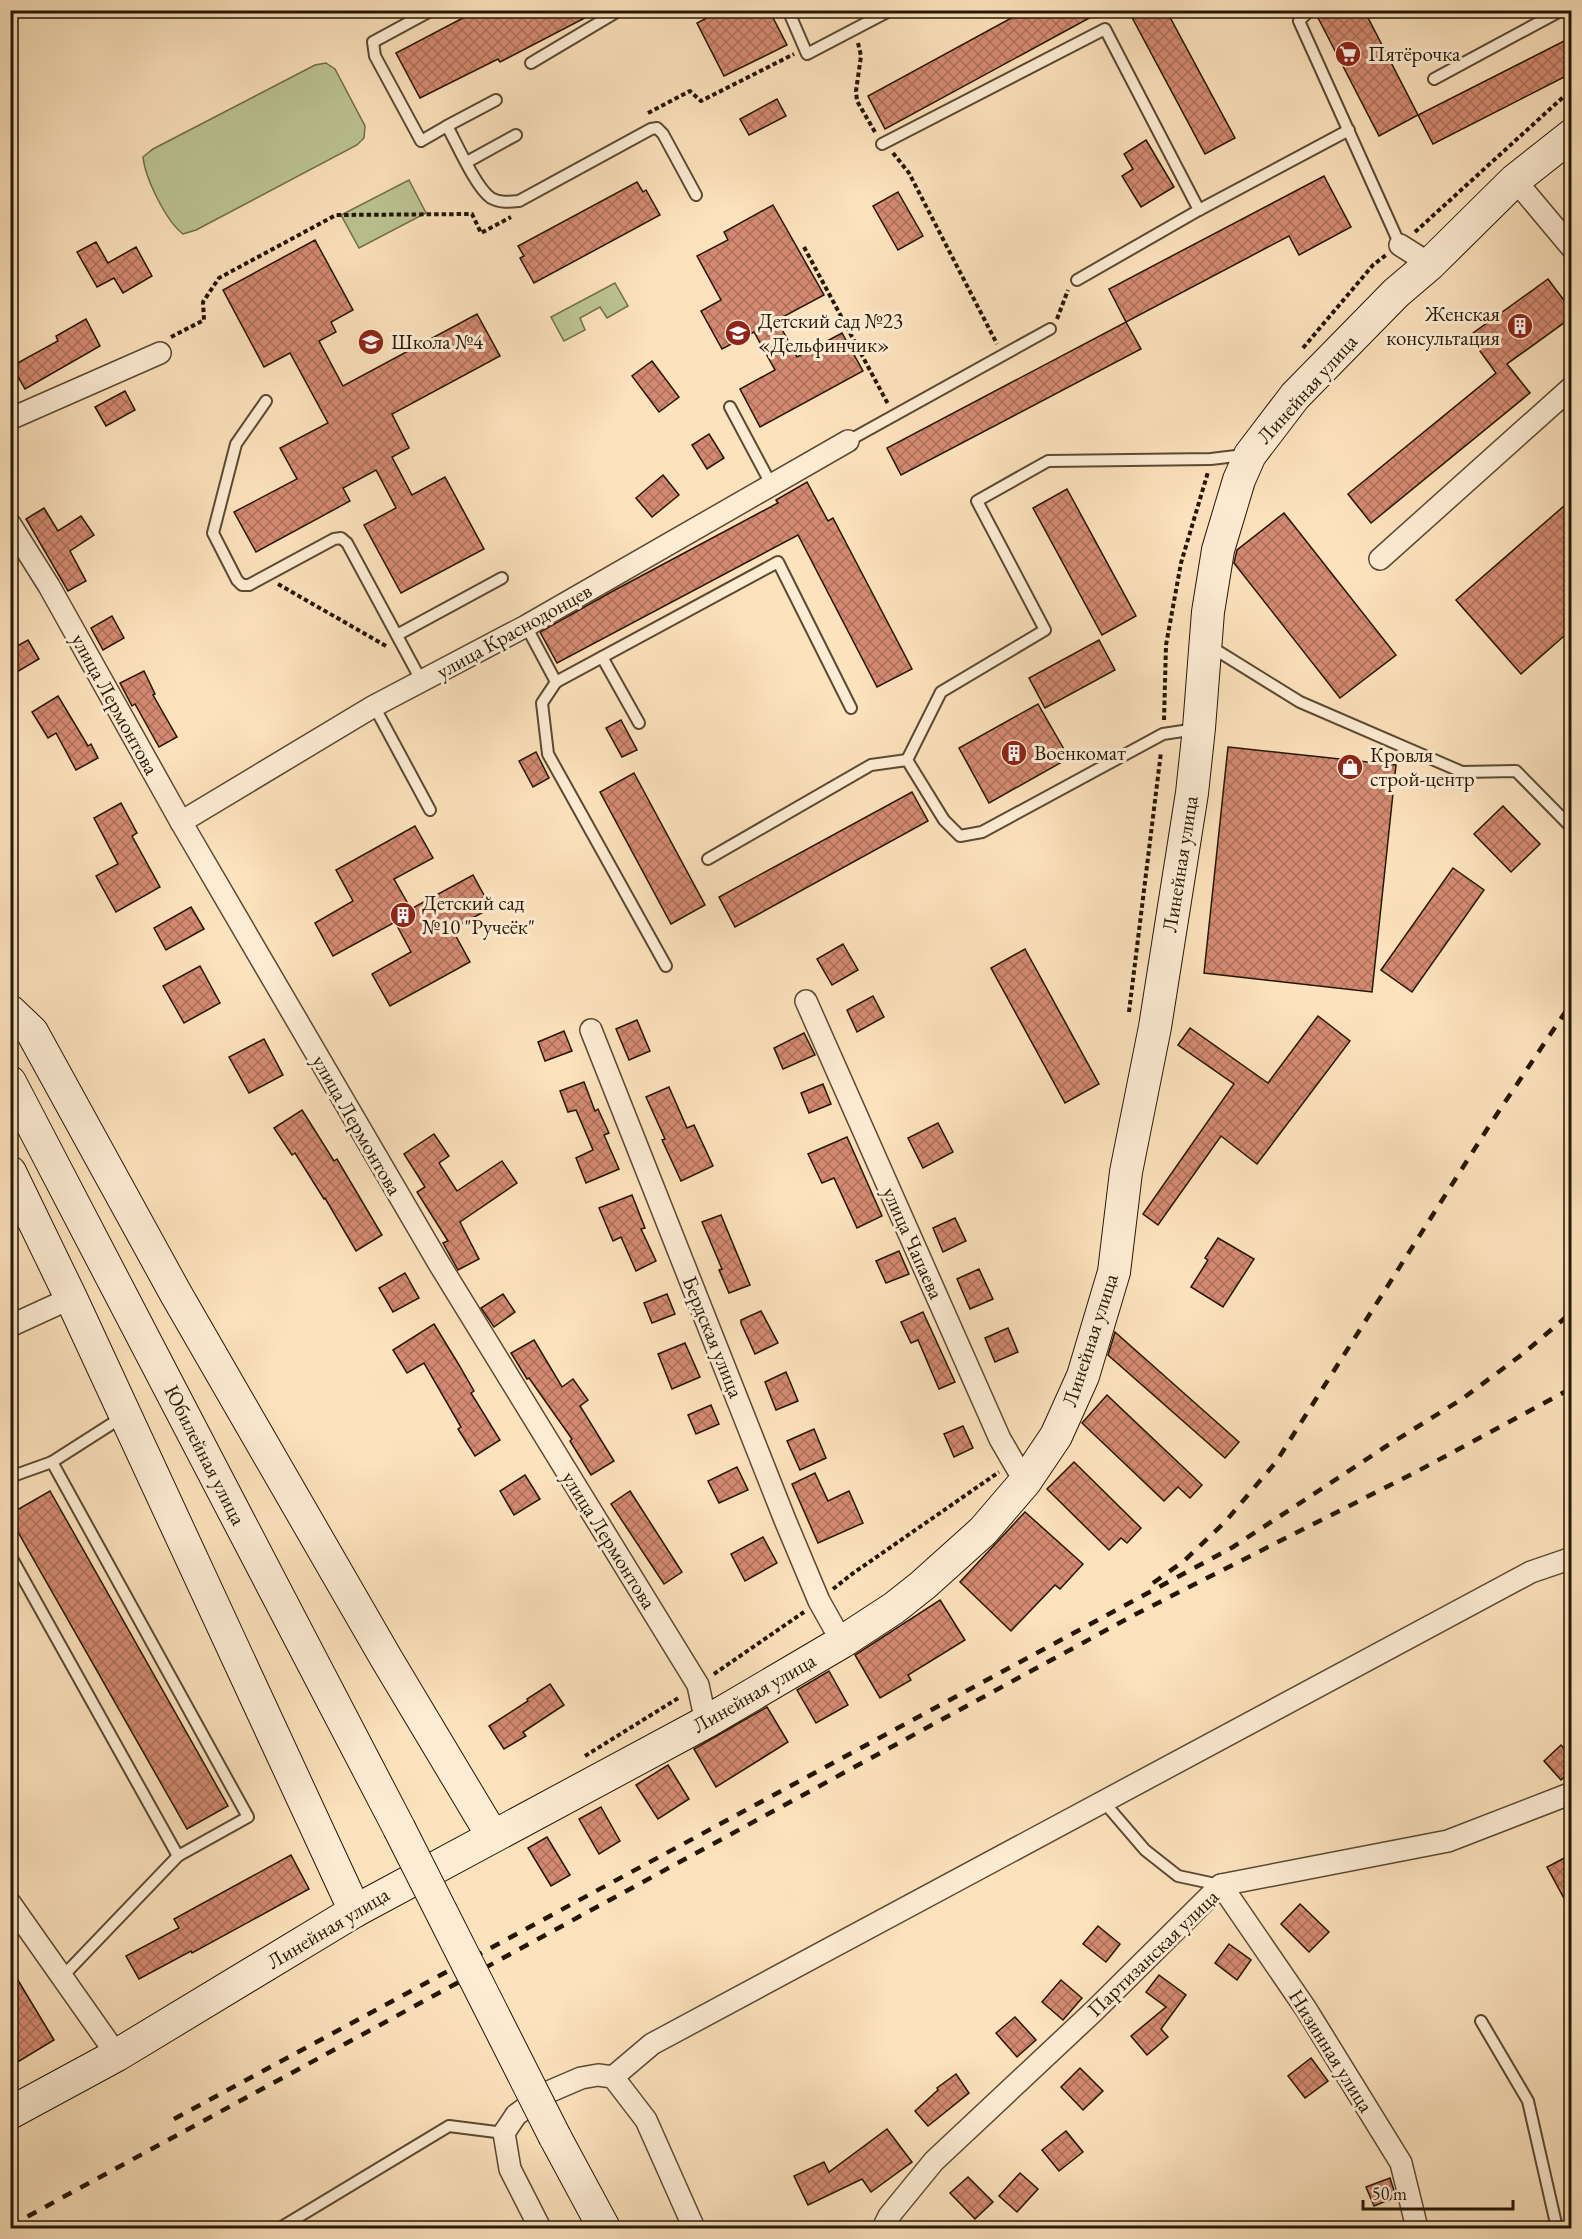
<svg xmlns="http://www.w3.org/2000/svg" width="1582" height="2239" font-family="'EB Garamond',serif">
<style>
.green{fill:#bcc493;stroke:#706d4c;stroke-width:1.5}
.building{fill:url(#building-cross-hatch);stroke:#251604;stroke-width:1.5}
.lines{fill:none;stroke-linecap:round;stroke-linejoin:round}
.service-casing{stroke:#5b4932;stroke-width:14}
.minor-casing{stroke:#5b4932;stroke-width:24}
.secondary-casing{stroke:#251604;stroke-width:34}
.path{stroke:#251604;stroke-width:4;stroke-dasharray:4.5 3;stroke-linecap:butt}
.service{stroke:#fdecd4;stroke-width:10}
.minor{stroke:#fdecd4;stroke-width:21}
.secondary{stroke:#fdecd4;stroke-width:32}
.rail{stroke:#251604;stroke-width:4.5;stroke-dasharray:10 10;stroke-linecap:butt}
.secondary-bridge-casing{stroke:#251604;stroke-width:34;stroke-linecap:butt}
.secondary-bridge{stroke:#fdecd4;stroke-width:32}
.labels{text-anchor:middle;stroke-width:6;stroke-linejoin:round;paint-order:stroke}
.poi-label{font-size:21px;fill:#251604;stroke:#fdecd4;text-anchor:start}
.street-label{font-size:21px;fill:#251604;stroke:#fdecd4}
</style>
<defs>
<pattern id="building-cross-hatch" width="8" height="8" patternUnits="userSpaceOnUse" patternTransform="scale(1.5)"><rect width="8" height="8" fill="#d48a72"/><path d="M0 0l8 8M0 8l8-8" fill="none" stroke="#ac705b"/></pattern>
</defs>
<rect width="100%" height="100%" fill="#fce2bd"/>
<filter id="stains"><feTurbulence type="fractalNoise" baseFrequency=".00333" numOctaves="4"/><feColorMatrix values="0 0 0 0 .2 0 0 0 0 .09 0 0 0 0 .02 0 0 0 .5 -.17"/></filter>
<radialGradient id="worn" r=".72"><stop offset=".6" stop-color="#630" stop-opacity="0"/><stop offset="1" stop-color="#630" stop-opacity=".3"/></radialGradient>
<!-- green -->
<g class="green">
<path d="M326 63 335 69 365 126 364 138 357 145 196 230 183 234C166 221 145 178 143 157L153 149 315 65Z"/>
<polygon points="409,180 426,213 359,248 341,215"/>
<polygon points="615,283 628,306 607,318 600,307 580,318 585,330 564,341 551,317"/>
</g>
<!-- building -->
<g class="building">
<polygon points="478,10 600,10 500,62 498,59 420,98 396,53"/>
<polygon points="722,10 769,10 787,45 724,76 697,23"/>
<polygon points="1026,10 1104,10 885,129 868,96"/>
<polygon points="1128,10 1166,10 1235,138 1205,154"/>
<polygon points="1317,10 1364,10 1418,115 1379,136 1316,14"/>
<polygon points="1572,37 1572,73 1433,144 1418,115"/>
<polygon points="777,99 786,116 749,135 740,119"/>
<polygon points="1146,140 1174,187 1141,207 1122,176 1133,169 1124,154"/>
<polygon points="1324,176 1351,227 1299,255 1289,236 1126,322 1109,289"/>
<polygon points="637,182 643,192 646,190 660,215 534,283 520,258 524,256 518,246"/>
<polygon points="898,192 923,236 898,250 873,206"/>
<polygon points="773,205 824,295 777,320 797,357 842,333 863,371 760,427 740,389 775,370 754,332 722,349 701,311 721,300 697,256 728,240 724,232"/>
<polygon points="315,240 353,310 331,322 336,332 319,341 343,386 477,314 500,356 392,414 409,448 392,457 412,495 445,477 484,549 401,593 364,525 396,508 376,470 343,488 350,501 256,552 234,512 297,479 280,448 328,423 290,353 264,367 223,290"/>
<polygon points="96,242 108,263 136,247 152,276 123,293 114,278 97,287 77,252"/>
<polygon points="1548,279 1572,311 1572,317 1507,364 1530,393 1371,523 1348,494 1496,373 1469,336"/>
<polygon points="86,319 100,346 25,389 12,366 58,341 56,336"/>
<polygon points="1126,322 1141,349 901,475 887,448"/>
<polygon points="652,361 679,397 659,412 632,376"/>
<polygon points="125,391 135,410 106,426 95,407"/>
<polygon points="709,434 724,458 707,469 692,445"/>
<polygon points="663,475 679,495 652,517 636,498"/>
<polygon points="807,482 828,521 833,518 912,669 877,687 798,535 557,663 540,632 613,591 778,503 776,500"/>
<polygon points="1067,489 1136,616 1102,635 1033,508"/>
<polygon points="1572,499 1572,629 1521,674 1456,600"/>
<polygon points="44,508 58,531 81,516 94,535 70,551 86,581 68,591 26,519"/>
<polygon points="1284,513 1396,655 1340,698 1234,563 1237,550"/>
<polygon points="112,616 124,638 103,650 91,628"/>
<polygon points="28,640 39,659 10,676 10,650"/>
<polygon points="1099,640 1115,670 1045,708 1029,678"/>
<polygon points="144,671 155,694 153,695 177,737 159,747 135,704 132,706 120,683"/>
<polygon points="58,696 88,746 91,744 98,758 76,770 56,733 48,738 32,712"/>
<polygon points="1038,704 1069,758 989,803 959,748"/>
<polygon points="621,720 637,750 622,757 606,728"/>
<polygon points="1228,747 1396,765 1372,992 1204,973"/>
<polygon points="536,752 549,778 533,787 519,761"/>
<polygon points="634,773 705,905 671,924 600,792"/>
<polygon points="912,792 928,821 735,927 719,897"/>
<polygon points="121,803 137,833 132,836 160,887 116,912 96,876 118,864 94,818"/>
<polygon points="1503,806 1540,844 1511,872 1474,834"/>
<polygon points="415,826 433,858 394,879 411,909 473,875 491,908 452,929 470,962 390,1006 372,974 411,952 395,922 333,956 315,923 353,901 336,870"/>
<polygon points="1453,868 1484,890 1412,992 1381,970"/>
<polygon points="191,907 204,929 166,950 154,928"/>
<polygon points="843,944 858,970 832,985 817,959"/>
<polygon points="1025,949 1099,1084 1065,1103 991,968"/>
<polygon points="200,966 220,1003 184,1023 163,986"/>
<polygon points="873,996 884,1017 857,1032 847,1010"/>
<polygon points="1318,1016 1350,1041 1257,1164 1221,1136 1158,1225 1143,1214 1234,1084 1178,1045 1190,1028 1268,1083"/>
<polygon points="637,1020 650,1051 629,1060 616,1029"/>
<polygon points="564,1031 572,1051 545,1061 538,1042"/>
<polygon points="804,1033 815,1055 783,1069 774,1048"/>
<polygon points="264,1039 283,1075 249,1093 229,1057"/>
<polygon points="584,1082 595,1111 598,1109 609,1133 604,1135 619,1169 586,1183 576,1158 593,1150 576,1110 568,1112 560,1091"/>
<polygon points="823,1084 831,1104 809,1113 801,1093"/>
<polygon points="669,1087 687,1128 694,1125 713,1166 681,1181 662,1140 665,1139 646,1097"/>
<polygon points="302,1110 334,1161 337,1159 382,1235 356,1251 325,1198 324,1199 295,1153 292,1155 274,1128"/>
<polygon points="938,1123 953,1152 923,1168 908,1138"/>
<polygon points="434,1134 449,1156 439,1163 457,1191 502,1161 517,1183 460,1222 479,1259 458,1270 443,1243 448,1241 417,1192 425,1187 404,1154"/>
<polygon points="847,1137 882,1216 857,1228 834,1178 822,1183 808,1154"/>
<polygon points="632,1195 645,1228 641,1229 656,1261 636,1271 621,1237 613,1241 599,1208"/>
<polygon points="721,1215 750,1285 729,1293 719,1270 722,1269 702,1222"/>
<polygon points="955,1218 966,1241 943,1252 933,1228"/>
<polygon points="1218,1238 1254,1259 1223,1307 1191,1287 1208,1260 1205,1258"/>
<polygon points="899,1251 909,1274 886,1283 876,1261"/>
<polygon points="979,1269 993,1299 970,1309 957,1279"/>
<polygon points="405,1273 419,1298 393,1312 379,1288"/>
<polygon points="503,1294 515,1312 494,1327 481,1308"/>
<polygon points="667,1294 675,1314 652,1323 644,1303"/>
<polygon points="761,1311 778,1343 755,1354 741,1323 741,1320"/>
<polygon points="923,1312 955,1382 939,1389 918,1340 911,1343 901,1322"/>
<polygon points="434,1324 459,1365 474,1391 471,1393 500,1440 475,1456 458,1429 461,1427 424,1363 407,1373 393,1350"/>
<polygon points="1008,1328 1018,1352 995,1362 985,1338"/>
<polygon points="1115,1332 1239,1442 1225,1458 1108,1355"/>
<polygon points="534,1340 562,1387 573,1379 588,1400 580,1406 614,1461 591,1475 570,1441 572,1439 529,1378 527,1379 511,1353"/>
<polygon points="685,1343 700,1377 672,1389 658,1354"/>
<polygon points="786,1372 798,1401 776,1410 765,1382"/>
<polygon points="1107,1395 1202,1485 1190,1498 1178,1487 1164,1501 1082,1423"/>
<polygon points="711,1405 719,1424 696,1434 688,1415"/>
<polygon points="963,1426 973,1448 954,1457 944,1434"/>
<polygon points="814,1429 826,1458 800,1470 787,1441"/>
<polygon points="1074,1462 1141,1528 1127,1543 1121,1538 1109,1550 1047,1489"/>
<polygon points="737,1467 748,1490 719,1503 708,1481"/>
<polygon points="815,1473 828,1501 849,1491 863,1523 818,1543 792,1484"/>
<polygon points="525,1475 540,1499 514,1515 500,1491"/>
<polygon points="50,1491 228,1806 187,1829 10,1518 10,1514"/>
<polygon points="630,1491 682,1572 664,1584 611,1504"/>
<polygon points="1025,1512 1083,1564 1060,1589 1055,1585 1011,1631 960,1582"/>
<polygon points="763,1537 777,1563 745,1581 731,1554"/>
<polygon points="940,1600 965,1640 908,1675 911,1680 880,1698 855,1655"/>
<polygon points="829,1671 848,1705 816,1723 797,1690"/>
<polygon points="550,1684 564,1705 523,1732 526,1736 504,1749 489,1726 528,1701 527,1699"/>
<polygon points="767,1707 788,1742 716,1787 694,1749"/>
<polygon points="1561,1745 1572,1757 1572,1770 1561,1780 1544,1761"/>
<polygon points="668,1765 689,1799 658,1819 636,1785"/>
<polygon points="601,1807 620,1841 599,1854 579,1819"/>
<polygon points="547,1837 570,1875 551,1886 528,1848"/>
<polygon points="1572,1854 1572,1913 1547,1867"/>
<polygon points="291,1855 309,1889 192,1953 191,1951 139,1979 126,1956 179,1928 174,1919"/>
<polygon points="1300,1904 1329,1932 1309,1952 1281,1924"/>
<polygon points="1098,1926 1120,1944 1106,1962 1083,1944"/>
<polygon points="1229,1944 1251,1960 1237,1980 1215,1963"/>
<polygon points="10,1967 54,2040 16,2063 10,2053"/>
<polygon points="1159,1975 1186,1995 1161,2029 1168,2037 1147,2055 1131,2036 1166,2007 1146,1992"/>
<polygon points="1061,1980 1082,1998 1063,2020 1042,2002"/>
<polygon points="1015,2017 1036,2040 1017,2057 996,2033"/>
<polygon points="1311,2058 1328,2081 1305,2098 1288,2076"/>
<polygon points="1080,2068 1103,2091 1083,2110 1061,2087"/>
<polygon points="956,2074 969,2093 928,2126 915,2111 938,2090 937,2088"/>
<polygon points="887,2129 912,2162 871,2192 862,2179 808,2205 794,2176 824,2162 829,2172"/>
<polygon points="1066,2131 1083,2152 1059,2171 1042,2150"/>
<polygon points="1020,2173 1038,2189 1017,2212 999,2196"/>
<polygon points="968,2177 993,2202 975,2219 950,2193"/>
<polygon points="1390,2178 1396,2197 1374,2206 1366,2187"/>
</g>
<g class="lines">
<!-- service casing -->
<g class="service-casing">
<g id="service">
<path d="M432 10 373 42 375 56 421 141 447 126C457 144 476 188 491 198 500 203 509 202 519 201L651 129 657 128 663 134 696 195"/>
<polyline points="788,10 807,54 891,10"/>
<polyline points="1310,10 1299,21 1400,245"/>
<polyline points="531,63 620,10"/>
<polyline points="1434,79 1562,10"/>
<polyline points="447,126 496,100"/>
<polyline points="882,144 1105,29 1199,210"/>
<polyline points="467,162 516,135"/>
<polyline points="1077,280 1199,210 1349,130"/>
<polyline points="266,401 236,444 213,533 237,580 242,585 249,585 334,539 341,538 347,543 422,682"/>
<polyline points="730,407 772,486"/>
<polyline points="848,441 1050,329"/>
<polyline points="526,626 556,682 542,703 548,754 666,966"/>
<polyline points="397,635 502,578"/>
<polyline points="1208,645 1300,702 1462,772 1516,771 1572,828"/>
<polyline points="602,657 639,723"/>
<polyline points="556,682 778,562 851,708"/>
<polyline points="374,706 430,810"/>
<polyline points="907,760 941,692 1045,630 977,501 1048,461 1211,459 1244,455"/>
<polyline points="708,859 871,765 907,760 944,820 960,836 982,832 1163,734 1196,729"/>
<polyline points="10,1477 52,1462 124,1416"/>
<polyline points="10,1555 178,1856 248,1817 52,1462"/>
<polyline points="1103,1801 1145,1850 1178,1876 1220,1885"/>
<polyline points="63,1976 178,1856"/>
<polyline points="1481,2021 1528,2101 1557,2228"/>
<polyline points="280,2228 449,2126 504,2133"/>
</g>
</g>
<!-- minor casing -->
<g class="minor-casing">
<g id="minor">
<polyline points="1515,180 1572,248"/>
<polyline points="1400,245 1430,264"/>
<polyline points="10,419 160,353"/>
<polyline points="10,524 49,586 181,822 438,1262 698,1685 706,1722"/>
<polyline points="1380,559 1572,387"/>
<polyline points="181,822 374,706 526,626 848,441"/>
<polyline points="806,1001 1000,1439 1025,1482"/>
<polyline points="591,1030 785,1520 819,1601 842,1642"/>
<polyline points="10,1326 71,1298"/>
<polyline points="1221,1885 1306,2009 1401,2163 1417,2228"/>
<polyline points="10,1903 117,2055"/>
<polyline points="613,2077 652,2044 1531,1572 1572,1558"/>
<polyline points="540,2228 510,2169 504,2133 516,2115 546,2093 581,2078 598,2075 613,2077 646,2120 694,2228"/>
<polyline points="883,2228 889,2216 934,2161 1094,2011 1221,1885 1448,1841 1572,1793"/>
</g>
</g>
<!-- secondary casing -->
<g class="secondary-casing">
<g id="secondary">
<polyline points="10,1011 32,1032 176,1294 386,1658 492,1835"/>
<polyline points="10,1082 399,1828"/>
<polyline points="10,1172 71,1298 355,1911"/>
<polyline points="10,2113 117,2055 355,1911 706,1722 842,1642 894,1608 923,1585 983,1531 1025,1482 1056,1436 1083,1376 1114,1272 1126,1172 1155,1027 1192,793 1199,728 1208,612 1218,550 1239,480 1250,455 1295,396 1396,293 1430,264 1515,180 1572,135"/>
<polyline points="555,2137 604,2228"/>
</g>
</g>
<!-- path -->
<g class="path">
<polyline points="858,43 861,56 856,91 857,101 875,132"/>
<polyline points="648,113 690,91 701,101 794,54"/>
<polyline points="893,153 909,173 997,344"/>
<polyline points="1415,232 1572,89"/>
<polyline points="804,247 888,404"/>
<polyline points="1057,319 1068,290"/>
<polyline points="171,337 204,320 203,302 219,278 336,215 472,214 481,233 511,217"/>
<polyline points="1303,348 1373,265 1386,255"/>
<polyline points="278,584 386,646"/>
<polyline points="1164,720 1166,645 1181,563 1208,472"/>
<polyline points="1129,1012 1161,752"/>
<polyline points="833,1589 852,1574 999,1472"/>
<polyline points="714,1674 804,1612"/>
<polyline points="585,1756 680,1697"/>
</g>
<!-- service -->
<use href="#service" class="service"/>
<!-- minor -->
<use href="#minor" class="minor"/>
<!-- secondary -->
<use href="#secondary" class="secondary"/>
<!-- rail -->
<g class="rail">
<polyline points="1153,1583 1184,1561 1225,1522 1276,1462 1491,1123 1572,1002"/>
<polyline points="174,2119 1233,1547 1385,1447 1462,1399 1524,1353 1572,1312"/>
<polyline points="10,2226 1136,1614 1416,1472 1572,1388"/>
</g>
<!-- secondary-bridge casing -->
<g class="secondary-bridge-casing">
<polyline id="secondary-bridge" points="399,1828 555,2137"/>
</g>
<!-- secondary-bridge -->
<use href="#secondary-bridge" class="secondary-bridge"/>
</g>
<!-- icons -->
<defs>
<g id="supermarket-disc" transform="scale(1.35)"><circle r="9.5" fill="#8f2418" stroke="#fdecd4"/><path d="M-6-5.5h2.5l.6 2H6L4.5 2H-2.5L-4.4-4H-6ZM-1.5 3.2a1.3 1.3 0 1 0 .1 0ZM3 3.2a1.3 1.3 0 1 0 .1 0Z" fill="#fff"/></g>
<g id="building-disc" transform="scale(1.35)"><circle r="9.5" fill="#8f2418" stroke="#fdecd4"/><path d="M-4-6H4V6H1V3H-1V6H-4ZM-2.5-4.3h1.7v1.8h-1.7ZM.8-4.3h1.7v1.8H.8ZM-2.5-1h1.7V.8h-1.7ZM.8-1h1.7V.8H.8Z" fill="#fff"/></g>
<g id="school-disc" transform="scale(1.35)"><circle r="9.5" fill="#8f2418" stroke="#fdecd4"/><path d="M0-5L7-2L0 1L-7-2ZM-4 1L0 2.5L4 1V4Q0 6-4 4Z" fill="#fff"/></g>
<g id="shop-disc" transform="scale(1.35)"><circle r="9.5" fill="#8f2418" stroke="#fdecd4"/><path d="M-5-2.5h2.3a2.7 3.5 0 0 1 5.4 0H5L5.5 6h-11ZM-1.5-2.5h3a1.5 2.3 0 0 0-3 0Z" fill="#fff"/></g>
</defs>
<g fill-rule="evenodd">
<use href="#supermarket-disc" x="1348" y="54"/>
<use href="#building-disc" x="1520" y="326"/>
<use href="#school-disc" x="738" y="333"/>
<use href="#school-disc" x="371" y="342"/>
<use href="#building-disc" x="1014" y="753"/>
<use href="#shop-disc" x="1350" y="767"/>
<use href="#building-disc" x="403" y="915"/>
</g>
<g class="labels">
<!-- poi labels -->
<g class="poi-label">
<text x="1368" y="61">Пятёрочка</text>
<text x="1500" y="321" text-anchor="end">Женская<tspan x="1500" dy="24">консультация</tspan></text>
<text x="758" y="328">Детский сад №23<tspan x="758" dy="24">«Дельфинчик»</tspan></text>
<text x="391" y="349">Школа №4</text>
<text x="1034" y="760">Военкомат</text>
<text x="1370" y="762">Кровля<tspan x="1370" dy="24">строй-центр</tspan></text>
<text x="422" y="910">Детский сад<tspan x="422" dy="24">№10 "Ручеёк"</tspan></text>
</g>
<!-- street labels -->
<g class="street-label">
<text transform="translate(1307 389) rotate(-48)" y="7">Линейная улица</text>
<text transform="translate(514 631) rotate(-29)" y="7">улица Краснодонцев</text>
<text transform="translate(115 704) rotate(61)" y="7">улица Лермонтова</text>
<text transform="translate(1180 864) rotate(-81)" y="7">Линейная улица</text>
<text transform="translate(357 1125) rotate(60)" y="7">улица Лермонтова</text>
<text transform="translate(913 1243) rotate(66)" y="7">улица Чапаева</text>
<text transform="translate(713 1337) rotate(68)" y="7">Бердская улица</text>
<text transform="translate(1090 1340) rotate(-72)" y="7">Линейная улица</text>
<text transform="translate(205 1455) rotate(63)" y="7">Юбилейная улица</text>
<text transform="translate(609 1540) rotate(58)" y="7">улица Лермонтова</text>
<text transform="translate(754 1693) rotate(-30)" y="7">Линейная улица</text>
<text transform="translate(328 1928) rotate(-31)" y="7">Линейная улица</text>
<text transform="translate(1153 1953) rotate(-44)" y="7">Партизанская улица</text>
<text transform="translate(1331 2051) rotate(58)" y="7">Низинная улица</text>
</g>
</g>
<!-- margin -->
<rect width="1582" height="2239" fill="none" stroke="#fce2bd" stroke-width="36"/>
<rect x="12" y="12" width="1558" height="2215" fill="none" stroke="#251604" stroke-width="3"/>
<rect x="18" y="18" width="1546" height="2203" fill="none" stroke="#251604" stroke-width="1.5"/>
<!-- scale -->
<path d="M1363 2200v9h150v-9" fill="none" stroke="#251604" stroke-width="3"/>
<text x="1372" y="2200" font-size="18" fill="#251604" stroke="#fdecd4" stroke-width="4.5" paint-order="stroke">50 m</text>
<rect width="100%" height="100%" filter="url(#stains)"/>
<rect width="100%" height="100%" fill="url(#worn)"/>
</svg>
